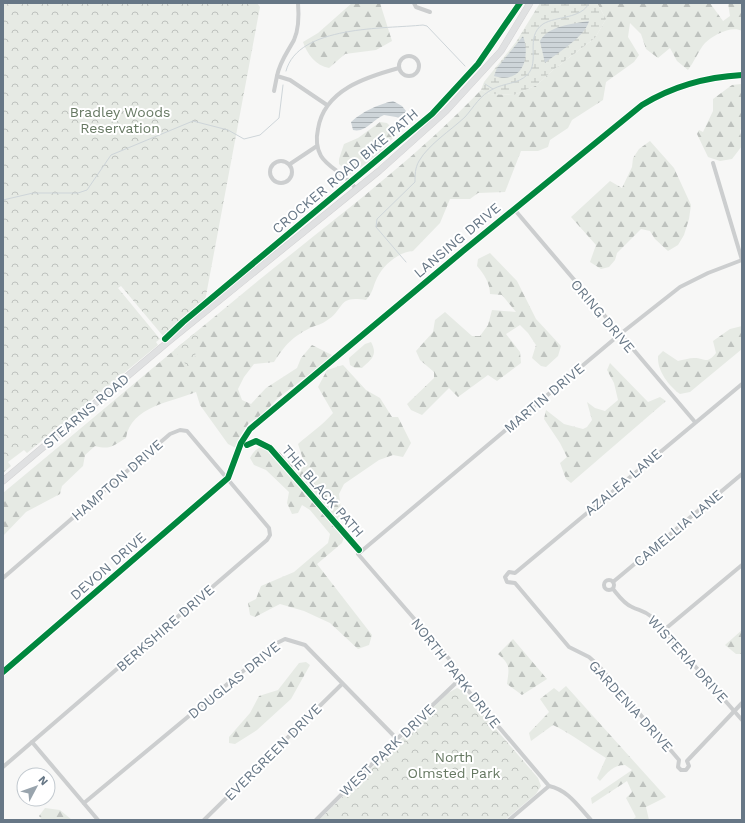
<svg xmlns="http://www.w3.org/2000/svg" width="745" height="823" font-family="'Work Sans',sans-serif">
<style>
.forest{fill:url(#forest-firs)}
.wetland{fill:url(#wetland-marsh)}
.park{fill:url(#park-crowns)}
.water{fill:url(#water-rules)}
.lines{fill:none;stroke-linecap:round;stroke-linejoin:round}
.stream{stroke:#ced5d9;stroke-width:1}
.primary-casing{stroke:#d3d3d4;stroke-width:7}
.minor{stroke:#cccecf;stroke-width:4}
.primary{stroke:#e0e1e2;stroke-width:6}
.cycleway-casing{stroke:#fff;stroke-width:8}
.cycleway{stroke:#00873e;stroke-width:6}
.labels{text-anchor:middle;stroke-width:4;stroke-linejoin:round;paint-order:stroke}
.park-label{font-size:14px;fill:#667862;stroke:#fff}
.street-label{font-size:14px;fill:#677786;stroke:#fff}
</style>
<defs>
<pattern id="forest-firs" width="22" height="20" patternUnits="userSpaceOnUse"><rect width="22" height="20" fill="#e6eae4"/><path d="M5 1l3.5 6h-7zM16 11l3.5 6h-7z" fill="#bec2be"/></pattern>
<pattern id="wetland-marsh" width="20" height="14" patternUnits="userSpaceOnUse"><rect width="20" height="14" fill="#e6eae4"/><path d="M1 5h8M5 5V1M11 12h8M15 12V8" fill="none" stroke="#bec2be"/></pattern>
<pattern id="park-crowns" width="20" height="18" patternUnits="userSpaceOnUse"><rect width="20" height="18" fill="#e6eae4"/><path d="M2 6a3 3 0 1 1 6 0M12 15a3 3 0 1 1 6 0" fill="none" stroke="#bec2be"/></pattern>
<pattern id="water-rules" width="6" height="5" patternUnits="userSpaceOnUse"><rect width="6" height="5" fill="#ced5d9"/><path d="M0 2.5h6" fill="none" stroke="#abb2b6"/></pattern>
</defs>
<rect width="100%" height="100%" fill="#f7f7f6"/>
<!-- forest -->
<g class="forest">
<path d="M352 3H380L392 41 376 50 345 54 329 68C316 66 307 54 303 42L318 33Z"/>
<path d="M597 3H710L723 21 730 16 728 3H742V31C732 25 713 35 705 43 699 50 694 62 688 70L677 61 670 48 658 58 646 49 641 34 630 23 628 37 639 55 634 62 606 82 603 100 572 120 568 128 550 140 548 147 538 151H521L505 192 478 193 470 199H450L440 223 413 251C399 252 384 264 377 278 373 286 373 293 366 300 336 295 346 309 326 321 322 324 317 325 312 327 293 336 285 345 274 362L254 364 244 377 238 389 242 400 251 404 266 388 297 368 301 358 312 345 332 355 327 361 278 398 261 416 249 423 239 438 236 448 228 444 200 405 196 392C172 402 131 406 126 438 113 446 110 450 95 446L85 455 83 466 62 486 60 494 26 512 3 536V493C90 421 176 348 264 276 337 217 415 159 481 90L490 94 514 95 537 85 553 70 595 38 606 19Z"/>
<polygon points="741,84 742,129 740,130 742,146 732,159 720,161 708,157 697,134 699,130 703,132 713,111 713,99 732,85"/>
<path d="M380 122 387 123 396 132C388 150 366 164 350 174L339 164V159L344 144 358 138Z"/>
<polygon points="650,141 674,168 691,205 689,219 684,235 678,245 668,251 655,239 650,231 641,229 617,253 615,260 609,267 601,269 590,262 596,245 571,217 610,181 622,188 632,167 633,158 639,149"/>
<path d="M490 253 517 281 536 319 561 346 558 356 546 367 541 366 532 358 536 345 528 333 520 325 506 334 520 352 521 363 497 381 488 375 458 397 449 388 422 415 411 410 407 404 434 378V372L420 360 416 351 433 332 435 320 445 312 472 336H480L488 325 492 310 516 312 502 295 490 294C490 283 484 274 477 266L478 259Z"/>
<path d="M742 326V349L690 392 680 394C669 386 657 371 658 356L663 351 678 361C683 360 689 358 694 358 706 358 706 365 716 353L713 341 730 329Z"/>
<path d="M371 342C378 355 372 359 362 368H355L350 365 349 358 365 344Z"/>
<polygon points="610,363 648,402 660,397 666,401 571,483 566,479 560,463 567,457 560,443 544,419 546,410 564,424 583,429 587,427 592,420 587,402 595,408 605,411 618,400 614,383 607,370"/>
<path d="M343 365 366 390 380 398 392 417H398L411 443 403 457 393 455 379 460 344 484 339 494 341 509 339 522 346 532 342 543 317 564 372 635 369 645 358 649 330 623 304 611 280 604 255 617 250 615 248 603 256 599 261 586 294 572 328 543 330 534 310 510 302 505 298 513 292 514 287 503 289 492 266 470 254 465 250 458C255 448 260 447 271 444L291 463 303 459 298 444C309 434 323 425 333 413L318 387 327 370Z"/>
<polygon points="742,630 742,654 736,654 725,645"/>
<path d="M513 639 547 679 522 695 507 684C509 668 511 665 498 654Z"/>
<polygon points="306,662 310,665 291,699 257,730 235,744 229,743 229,737 250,713 259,696 278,690 299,663"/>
<path d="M566 686 666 797 646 807 649 820H632L636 817 626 798 632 792 627 781 592 804 591 798 632 770 625 765C613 765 608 772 600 781L597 778 606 758C588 747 572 734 553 725L531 741 529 733 549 712 540 699 554 688 559 692Z"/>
<polygon points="45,808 60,810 72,820 42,820 39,816"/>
</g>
<!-- wetland -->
<polygon class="wetland" points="540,3 597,3 606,19 595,38 553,70 537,85 514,95 490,94 481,90 484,82 516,42"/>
<!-- park -->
<g class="park">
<polygon points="3,3 257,3 260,7 205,301 163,336 121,286 118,288 160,339 156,342 158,345 27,453 24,450 8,462 11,466 3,473"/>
<polygon points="200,329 192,372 174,350"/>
<polygon points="457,688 463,691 538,778 541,786 536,794 505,820 319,820 448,693"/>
</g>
<!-- water -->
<g class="water">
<path d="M589 21C585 37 557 53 545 63L540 41C549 25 573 24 589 21Z"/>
<path d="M523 36C531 58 522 85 494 76L497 68Z"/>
<path d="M393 101 402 106 406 111 402 118 384 115C373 119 366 133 353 130L351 122C363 111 377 105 393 101Z"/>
</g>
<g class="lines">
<!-- stream -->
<g class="stream">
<path d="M286 71C298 25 385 29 423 25L427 26 465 66"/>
<path d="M485 84 493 89C504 83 518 84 527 75 541 62 524 37 543 24 556 16 582 19 589 3"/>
<polyline points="3,200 33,193 78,193 87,190 111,155 193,121 228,130 244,139 260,135 279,118 283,85"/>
<path d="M406 262 376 227 377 219 415 182C415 175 415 168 419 161 429 144 450 131 465 117 474 107 480 95 493 89"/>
</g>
<!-- primary casing -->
<g class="primary-casing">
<polyline id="primary" points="3,481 169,341 379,171 446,111 501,51 530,3"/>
</g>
<!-- minor -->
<g class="minor">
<path d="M298 3C299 15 299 29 294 40 287 53 280 61 277 76L290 80 327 105"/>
<polyline points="414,3 416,7 430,12"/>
<circle cx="409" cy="66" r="10"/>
<polyline points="274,91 277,76"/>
<circle cx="281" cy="172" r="11"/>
<polyline points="713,163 742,260"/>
<polyline points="290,164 317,146"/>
<path d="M356 189C347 175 328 168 321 156 316 147 316 138 318 129 324 90 366 77 399 68"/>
<polyline points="514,209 695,422"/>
<polyline points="742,384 515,573 509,572 505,577 507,582 515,583 569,647 589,657 598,665 679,760 678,767 681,770 686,770 689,766 687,761 742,703"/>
<polyline points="3,578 170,434 180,430 187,431 269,528 270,535 267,540 3,767"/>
<circle cx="609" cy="585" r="5"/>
<polyline points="613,582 742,474"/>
<path d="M613 589C618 595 624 604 632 607 640 611 643 610 652 617L742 720"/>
<polyline points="664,630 742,565"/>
<path d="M3 672 228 478 241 443 250 429 463 251 642 105C673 86 706 77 742 75"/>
<polyline points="32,742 98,820"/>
<polyline points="84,803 277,643 285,639 305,645 397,739"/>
<polyline points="204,820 342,684"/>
<polyline points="316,820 397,739 459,680"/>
<polyline points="509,820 549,786"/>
<path d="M591 820C578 806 568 790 549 786L459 680 456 670 450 660 358 554 619 335 680 287 708 273 742 260"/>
</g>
<!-- primary -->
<use href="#primary" class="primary"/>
<!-- cycleway casing -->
<g class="cycleway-casing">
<g id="cycleway">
<polyline points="165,339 183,322 432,114 478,64 520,3"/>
<polyline points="247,445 256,441 270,448 359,550"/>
<path d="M3 672 228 478 241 443 250 429 463 251 642 105C673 86 706 77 742 75"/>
</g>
</g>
<!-- cycleway -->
<use href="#cycleway" class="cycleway"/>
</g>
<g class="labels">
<!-- park labels -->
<g class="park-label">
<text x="120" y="117">Bradley Woods<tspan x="120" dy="16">Reservation</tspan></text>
<text x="454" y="762">North<tspan x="454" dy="16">Olmsted Park</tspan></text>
</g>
<!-- street labels -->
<g class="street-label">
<text transform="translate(345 171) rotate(-40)" y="5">CROCKER ROAD BIKE PATH</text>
<text transform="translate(457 240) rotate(-40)" y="5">LANSING DRIVE</text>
<text transform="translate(603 316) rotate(50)" y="5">ORING DRIVE</text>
<text transform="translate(544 398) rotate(-40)" y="5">MARTIN DRIVE</text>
<text transform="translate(86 411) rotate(-40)" y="5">STEARNS ROAD</text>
<text transform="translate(117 480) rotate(-41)" y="5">HAMPTON DRIVE</text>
<text transform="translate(623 482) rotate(-40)" y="5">AZALEA LANE</text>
<text transform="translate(323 491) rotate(49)" y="5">THE BLACK PATH</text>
<text transform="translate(678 528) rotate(-40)" y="5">CAMELLIA LANE</text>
<text transform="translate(108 566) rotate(-41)" y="5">DEVON DRIVE</text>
<text transform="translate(165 628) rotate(-41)" y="5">BERKSHIRE DRIVE</text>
<text transform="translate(688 659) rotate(48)" y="5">WISTERIA DRIVE</text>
<text transform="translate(456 673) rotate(52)" y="5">NORTH PARK DRIVE</text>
<text transform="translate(234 680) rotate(-39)" y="5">DOUGLAS DRIVE</text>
<text transform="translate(631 706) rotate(48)" y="5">GARDENIA DRIVE</text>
<text transform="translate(387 750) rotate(-44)" y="5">WEST PARK DRIVE</text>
<text transform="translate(273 752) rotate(-45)" y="5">EVERGREEN DRIVE</text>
</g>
</g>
<!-- border -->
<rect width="745" height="823" fill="none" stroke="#677786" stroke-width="8"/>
<!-- north arrow -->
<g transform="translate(36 787) rotate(49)"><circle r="19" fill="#ffffff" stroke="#c2c9cf"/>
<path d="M0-3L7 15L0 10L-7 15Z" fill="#99a4ad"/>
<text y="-6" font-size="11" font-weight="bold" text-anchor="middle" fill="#677786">N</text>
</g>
</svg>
